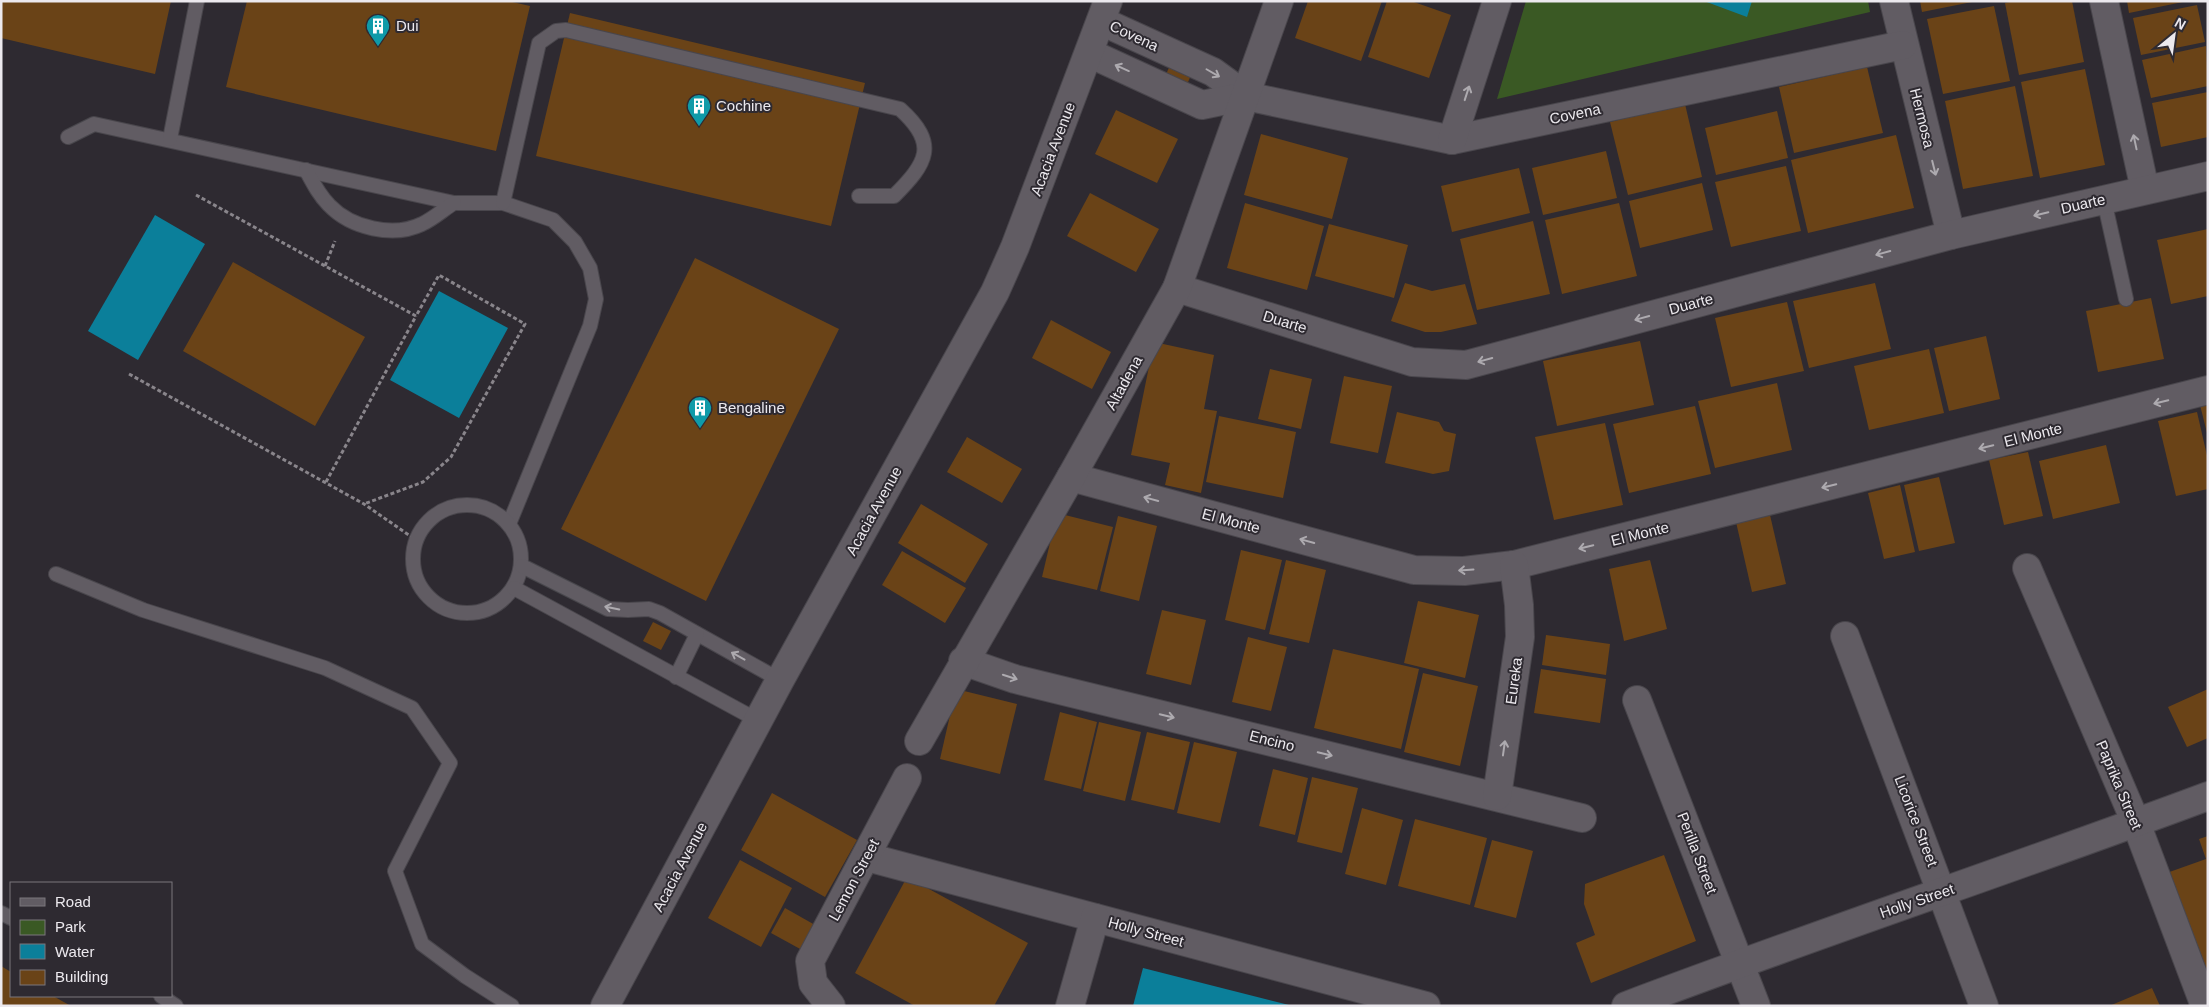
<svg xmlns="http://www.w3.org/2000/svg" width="2209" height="1007" font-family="Helvetica,sans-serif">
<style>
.green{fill:#3a5924}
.water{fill:#0b7f9a}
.building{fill:#6a4317}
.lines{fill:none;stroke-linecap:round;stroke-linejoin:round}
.service-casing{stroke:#49464c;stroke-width:16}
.minor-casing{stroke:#49464c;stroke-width:30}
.tertiary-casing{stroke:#49464c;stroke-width:30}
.path{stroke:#89858b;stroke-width:3;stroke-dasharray:4 2.5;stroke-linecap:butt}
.service{stroke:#615c63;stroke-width:14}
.minor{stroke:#615c63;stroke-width:28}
.tertiary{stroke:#615c63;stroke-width:28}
.oneway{stroke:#adaaaf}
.labels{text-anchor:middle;stroke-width:4;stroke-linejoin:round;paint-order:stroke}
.poi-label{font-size:15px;fill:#ece9ee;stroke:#2e2a31;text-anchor:start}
.street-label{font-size:15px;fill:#ece9ee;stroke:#2e2a31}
</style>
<rect width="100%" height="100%" fill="#2e2a31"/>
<!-- green -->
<polygon class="green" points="1526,1 1868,1 1870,12 1497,99"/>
<!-- water -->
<g class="water">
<polygon points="1704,1 1752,1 1747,17"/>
<polygon points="155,215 205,244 138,360 88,331"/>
<polygon points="439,291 508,328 459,418 390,380"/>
<polygon points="1143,968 1293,1006 1133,1006"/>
</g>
<!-- building -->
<g class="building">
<polygon points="1,1 171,1 155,74 1,38"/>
<polygon points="247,1 508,1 530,6 496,151 226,87"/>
<polygon points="1308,1 1382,1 1361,61 1295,38"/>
<polygon points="1387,1 1411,1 1451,15 1429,78 1368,57"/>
<polygon points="1920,1 1972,1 1972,2 1922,12"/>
<polygon points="2015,1 2072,1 2084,62 2019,75 2005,3"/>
<polygon points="2127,1 2183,1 2183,2 2129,13"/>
<polygon points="2197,5 2205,42 2141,55 2133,18"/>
<polygon points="1994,6 2010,81 1943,94 1927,19"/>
<polygon points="570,13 865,83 831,226 536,156"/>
<polygon points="2206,46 2208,86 2151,98 2142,60"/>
<polygon points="1171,63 1192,73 1185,89 1164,79"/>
<polygon points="1867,67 1883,133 1794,153 1779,87"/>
<polygon points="2085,69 2105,165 2040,178 2021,82"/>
<polygon points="2015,86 2033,176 1963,189 1945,101"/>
<polygon points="2208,92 2208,137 2161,147 2152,103"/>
<polygon points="1685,104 1702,177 1628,195 1610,122"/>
<polygon points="1116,110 1178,139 1157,183 1095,154"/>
<polygon points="1777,111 1788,158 1716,175 1705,128"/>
<polygon points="1261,134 1348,158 1332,219 1244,195"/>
<polygon points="1896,135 1914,208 1808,233 1791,160"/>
<polygon points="1606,151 1617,198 1543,215 1532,168"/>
<polygon points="1786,166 1801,231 1731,247 1715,182"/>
<polygon points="1519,168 1530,213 1452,232 1441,186"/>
<polygon points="1702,183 1713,230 1640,248 1629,201"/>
<polygon points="1090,193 1159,229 1136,272 1067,236"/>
<polygon points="1245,203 1324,226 1307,290 1227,268"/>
<polygon points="1619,203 1637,276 1562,294 1545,220"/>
<polygon points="1533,221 1550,294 1477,310 1460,239"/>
<polygon points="1329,224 1408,245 1394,298 1315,276"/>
<polygon points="2208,229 2208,296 2171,304 2157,240"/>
<polygon points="695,258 839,329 706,601 561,529"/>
<polygon points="233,262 365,337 315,426 183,351"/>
<polygon points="1405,283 1432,291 1465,284 1477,324 1441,332 1425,332 1391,321"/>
<polygon points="1875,283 1891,349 1809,368 1793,301"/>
<polygon points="2151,298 2164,359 2098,372 2086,311"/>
<polygon points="1787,302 1804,371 1731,387 1715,318"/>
<polygon points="1051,320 1111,352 1092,389 1032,358"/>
<polygon points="1986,336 2000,399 1949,411 1934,348"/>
<polygon points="1640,341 1654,405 1557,426 1543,361"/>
<polygon points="1154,342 1214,355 1204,409 1217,411 1201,493 1165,485 1170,463 1131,455"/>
<polygon points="1929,349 1944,413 1869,430 1854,366"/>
<polygon points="1270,369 1312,379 1301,429 1258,419"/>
<polygon points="1344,376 1392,386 1378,453 1330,443"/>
<polygon points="1777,383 1792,450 1715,468 1698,401"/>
<polygon points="2208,404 2208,433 2207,433 2200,405"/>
<polygon points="1695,406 1711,474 1629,493 1613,424"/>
<polygon points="1397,412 1439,422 1444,431 1456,434 1449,471 1433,474 1385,463"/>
<polygon points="2197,412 2208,460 2208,489 2176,496 2158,421"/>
<polygon points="1219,416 1296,432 1283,498 1206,482"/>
<polygon points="1605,423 1623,505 1554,520 1535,437"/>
<polygon points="967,437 1022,469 1002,503 947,472"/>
<polygon points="2106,445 2120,503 2053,519 2039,461"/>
<polygon points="2028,452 2043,516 2004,525 1989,460"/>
<polygon points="1939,477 1955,543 1919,551 1904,485"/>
<polygon points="1900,485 1915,552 1884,559 1868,493"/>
<polygon points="921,504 988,544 965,583 898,543"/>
<polygon points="1057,513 1113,527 1097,590 1042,577"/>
<polygon points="1770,515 1786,584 1752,592 1736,522"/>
<polygon points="1118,516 1157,526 1139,601 1100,591"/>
<polygon points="1241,550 1282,560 1265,630 1225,620"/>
<polygon points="902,551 966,588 945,623 882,585"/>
<polygon points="1286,560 1326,570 1309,643 1269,634"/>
<polygon points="1650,560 1667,629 1624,641 1609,569"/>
<polygon points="1418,601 1479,615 1465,678 1404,663"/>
<polygon points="1162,610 1206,620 1191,685 1146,674"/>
<polygon points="653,622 671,631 661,650 643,641"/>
<polygon points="1546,635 1610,644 1606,675 1542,665"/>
<polygon points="1248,637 1287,647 1271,711 1232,702"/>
<polygon points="1333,649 1419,669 1401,749 1314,728"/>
<polygon points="1541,669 1606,679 1600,723 1534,713"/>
<polygon points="1423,673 1478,686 1460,766 1404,752"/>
<polygon points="956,689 1017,704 1000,774 940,759"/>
<polygon points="2208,689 2208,738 2187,747 2168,707"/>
<polygon points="1060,712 1097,722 1081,789 1044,780"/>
<polygon points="1099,722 1141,732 1125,801 1083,791"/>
<polygon points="1147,732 1190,742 1174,810 1131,800"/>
<polygon points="1194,742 1237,752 1220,823 1177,813"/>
<polygon points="1273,769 1308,778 1295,835 1259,826"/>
<polygon points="1312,777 1358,788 1342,853 1297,842"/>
<polygon points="772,793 857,840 825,897 741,850"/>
<polygon points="1362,808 1403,820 1386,885 1345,874"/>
<polygon points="1415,819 1487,838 1470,905 1398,886"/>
<polygon points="2208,836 2208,980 2161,875 2206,859 2199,839"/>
<polygon points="1492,840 1533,851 1516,918 1474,907"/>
<polygon points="1664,855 1696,941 1591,983 1576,943 1595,935 1584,904 1585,884"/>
<polygon points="740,860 792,888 761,947 708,918"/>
<polygon points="907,877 1028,943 994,1006 915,1006 855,973"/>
<polygon points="785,908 815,925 802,950 771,933"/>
<polygon points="1,966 11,972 11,996 53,996 71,1006 1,1006"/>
<polygon points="2152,988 2160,1006 2109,1006"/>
</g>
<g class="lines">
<!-- service casing -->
<g class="service-casing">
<g id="service">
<polyline points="68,137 94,124 454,203 503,203 553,220 575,242 590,268 596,299 590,326 509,524"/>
<polyline points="170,139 197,1"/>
<path d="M306 170C313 183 319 195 329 205 351 228 393 238 422 224 433 219 444 209 454 203"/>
<polyline points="2104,200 2126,299"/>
<path d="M503 203 539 43 556 31 566 30 900 109C939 144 927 163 894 196H859"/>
<circle cx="467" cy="559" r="54"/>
<polyline points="522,566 608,609 628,610 649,609 660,613 780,680"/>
<polyline points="56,574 143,610 325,668 412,708 450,763 395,871 422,944 465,976 512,1006"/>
<polyline points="514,588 759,721"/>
<polyline points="676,677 697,634"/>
<polyline points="1,913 11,918"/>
<polyline points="161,996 176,1006"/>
</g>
</g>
<!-- minor casing -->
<g class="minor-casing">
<g id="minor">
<polyline points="1894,1 1951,235"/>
<polyline points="2104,1 2145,190"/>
<polyline points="1101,21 1213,72 1246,96"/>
<polyline points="1089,53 1202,105 1246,96 1452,140 1903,45"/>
<polyline points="1452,140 1497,1"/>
<polyline points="1177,288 1412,362 1466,365 1951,235 2208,176"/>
<polyline points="1071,477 1414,570 1464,571 1514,565 2208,390"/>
<polyline points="2027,568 2136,823 2205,1006"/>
<polyline points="1845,636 1984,1006"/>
<polyline points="963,661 1015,679 1582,818"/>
<polyline points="1637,700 1756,1006"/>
<polyline points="919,741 1071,477 1177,288 1279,1"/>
<polyline points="1497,796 1520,637 1519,605 1514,565"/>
<polyline points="867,857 1426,1006"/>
<polyline points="831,1006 813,983 810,961 907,778"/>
<polyline points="1070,1006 1095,918"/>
<path d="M1626 1006C1819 933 2015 868 2208 796"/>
</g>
</g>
<!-- tertiary casing -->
<g class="tertiary-casing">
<polyline id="tertiary" points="605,1006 780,680 995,292 1015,247 1108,1"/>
</g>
<!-- path -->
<g class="path">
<polyline points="196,195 416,316 439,275 525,324 451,457 423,482 364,504"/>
<polyline points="325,266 335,241"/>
<polyline points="129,374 364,504 416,540"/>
<polyline points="326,482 416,316"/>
</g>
<!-- service -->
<use href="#service" class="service"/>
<!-- minor -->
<use href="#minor" class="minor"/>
<!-- tertiary -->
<use href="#tertiary" class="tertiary"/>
</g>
<!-- one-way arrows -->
<defs><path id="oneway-shaft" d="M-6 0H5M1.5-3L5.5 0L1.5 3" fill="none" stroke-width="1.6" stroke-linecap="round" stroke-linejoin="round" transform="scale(1.25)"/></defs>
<g class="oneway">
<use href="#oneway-shaft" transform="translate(1122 68) rotate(-156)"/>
<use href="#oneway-shaft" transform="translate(1213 73) rotate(30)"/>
<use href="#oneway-shaft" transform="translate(1467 93) rotate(-72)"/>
<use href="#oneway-shaft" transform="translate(2135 142) rotate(-102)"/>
<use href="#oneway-shaft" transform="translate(1934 168) rotate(76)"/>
<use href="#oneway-shaft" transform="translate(2041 214) rotate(167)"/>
<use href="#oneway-shaft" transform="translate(1883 253) rotate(165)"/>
<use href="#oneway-shaft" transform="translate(1642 318) rotate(165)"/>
<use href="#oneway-shaft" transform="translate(1485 360) rotate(165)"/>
<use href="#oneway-shaft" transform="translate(2161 402) rotate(166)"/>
<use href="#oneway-shaft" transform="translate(1986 447) rotate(166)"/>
<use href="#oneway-shaft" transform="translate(1829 486) rotate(166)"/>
<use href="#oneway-shaft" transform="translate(1151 499) rotate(-165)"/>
<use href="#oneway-shaft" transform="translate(1307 541) rotate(-165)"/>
<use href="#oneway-shaft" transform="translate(1586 547) rotate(166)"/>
<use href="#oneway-shaft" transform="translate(1466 570) rotate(176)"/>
<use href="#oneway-shaft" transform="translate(612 608) rotate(-169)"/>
<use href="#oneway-shaft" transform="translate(738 656) rotate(-151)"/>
<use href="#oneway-shaft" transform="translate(1010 677) rotate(18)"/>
<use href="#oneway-shaft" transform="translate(1167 716) rotate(14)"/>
<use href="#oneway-shaft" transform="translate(1504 748) rotate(-82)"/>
<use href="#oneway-shaft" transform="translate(1325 754) rotate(14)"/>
</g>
<!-- icons -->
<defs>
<g id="building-pin" transform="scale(1.25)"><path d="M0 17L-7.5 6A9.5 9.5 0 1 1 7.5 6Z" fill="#0f9aa8" stroke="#2e2a31"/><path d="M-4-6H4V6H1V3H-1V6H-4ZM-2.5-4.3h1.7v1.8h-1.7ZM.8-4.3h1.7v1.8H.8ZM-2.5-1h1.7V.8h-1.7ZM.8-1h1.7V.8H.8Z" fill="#fff"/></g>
</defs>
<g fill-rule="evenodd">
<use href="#building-pin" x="378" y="26"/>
<use href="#building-pin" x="699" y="106"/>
<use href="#building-pin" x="700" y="408"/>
</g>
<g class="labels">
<!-- poi labels -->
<g class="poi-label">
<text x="396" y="31">Dui</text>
<text x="716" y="111">Cochine</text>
<text x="718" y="413">Bengaline</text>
</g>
<!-- street labels -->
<g class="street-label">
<text transform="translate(1134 36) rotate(25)" y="5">Covena</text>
<text transform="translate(1575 114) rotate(-12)" y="5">Covena</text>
<text transform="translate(1922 118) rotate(76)" y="5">Hermosa</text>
<text transform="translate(1053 149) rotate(-69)" y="5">Acacia Avenue</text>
<text transform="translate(2083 204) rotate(-13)" y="5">Duarte</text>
<text transform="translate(1691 304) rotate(-15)" y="5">Duarte</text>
<text transform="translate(1285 322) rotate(17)" y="5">Duarte</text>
<text transform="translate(1124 383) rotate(-61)" y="5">Altadena</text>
<text transform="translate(2033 435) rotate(-14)" y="5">El Monte</text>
<text transform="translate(874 511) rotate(-61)" y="5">Acacia Avenue</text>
<text transform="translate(1231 521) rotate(15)" y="5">El Monte</text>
<text transform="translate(1640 534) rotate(-14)" y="5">El Monte</text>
<text transform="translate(1514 681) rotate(-82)" y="5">Eureka</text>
<text transform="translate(1272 741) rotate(14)" y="5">Encino</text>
<text transform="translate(2119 785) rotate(67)" y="5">Paprika Street</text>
<text transform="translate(1916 821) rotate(69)" y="5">Licorice Street</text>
<text transform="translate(1697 853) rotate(69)" y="5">Perilla Street</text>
<text transform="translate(680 867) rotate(-62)" y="5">Acacia Avenue</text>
<text transform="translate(854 880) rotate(-62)" y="5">Lemon Street</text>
<text transform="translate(1917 901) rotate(-19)" y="5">Holly Street</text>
<text transform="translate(1146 932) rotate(15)" y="5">Holly Street</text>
</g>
</g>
<!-- border -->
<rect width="2209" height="1007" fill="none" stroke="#ece9ee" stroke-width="5"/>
<!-- legend -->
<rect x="10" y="882" width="162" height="115" fill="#2e2a31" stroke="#7a767d"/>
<rect x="20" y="898" width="25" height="8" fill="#615c63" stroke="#7a767d"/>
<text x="55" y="907" font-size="15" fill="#ece9ee">Road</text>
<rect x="20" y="920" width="25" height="15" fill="#3a5924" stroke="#7a767d"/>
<text x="55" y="932" font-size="15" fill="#ece9ee">Park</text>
<rect x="20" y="944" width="25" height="15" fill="#0b7f9a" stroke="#7a767d"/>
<text x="55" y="957" font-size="15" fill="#ece9ee">Water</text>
<rect x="20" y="970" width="25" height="15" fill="#6a4317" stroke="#7a767d"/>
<text x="55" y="982" font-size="15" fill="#ece9ee">Building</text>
<!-- north arrow -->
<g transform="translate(2174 35) rotate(29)" stroke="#2e2a31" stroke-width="4" paint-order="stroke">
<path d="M0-4L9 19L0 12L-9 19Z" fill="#ece9ee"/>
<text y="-8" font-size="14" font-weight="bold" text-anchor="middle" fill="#ece9ee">N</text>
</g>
</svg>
